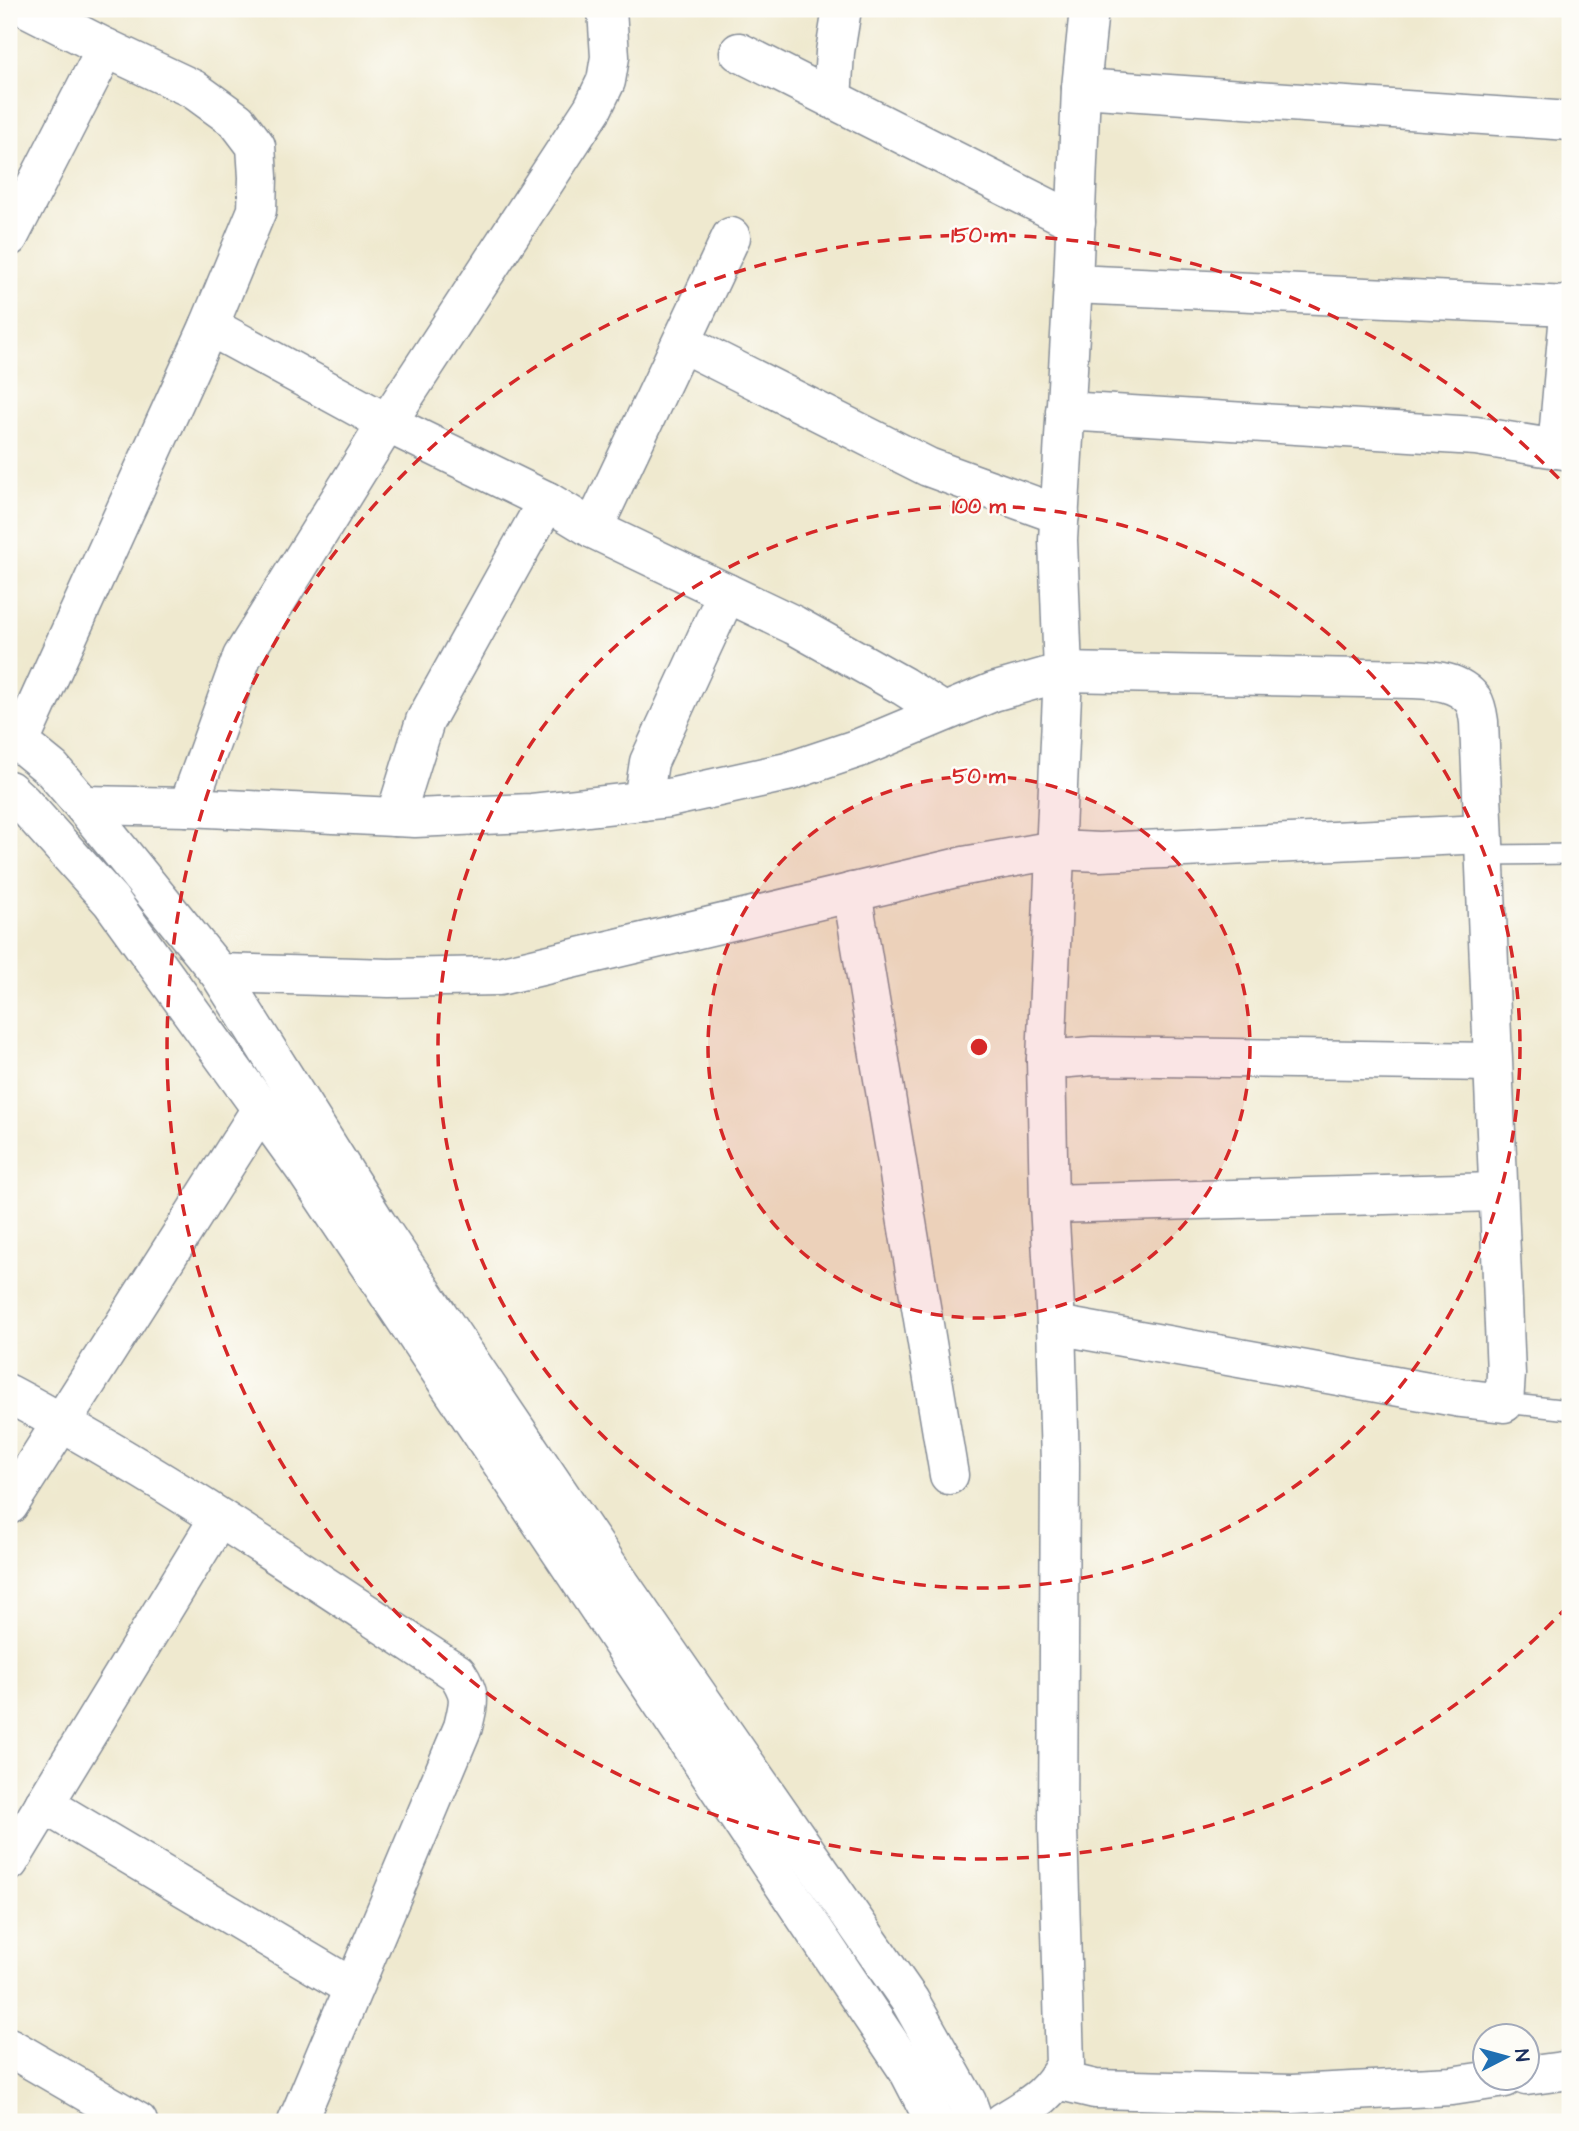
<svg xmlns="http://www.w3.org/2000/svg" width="1579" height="2131" font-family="'Architects Daughter',sans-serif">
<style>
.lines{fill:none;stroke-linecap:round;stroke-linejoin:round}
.service-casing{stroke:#858c96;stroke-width:22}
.minor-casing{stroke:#858c96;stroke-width:41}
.secondary-casing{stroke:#858c96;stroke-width:41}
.service{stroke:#fff;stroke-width:19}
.minor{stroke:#fff;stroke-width:38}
.secondary{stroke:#fff;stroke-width:38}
.ring{fill:none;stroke:#d62828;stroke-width:3.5;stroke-dasharray:12 9}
.centre{fill:#d62828;stroke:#fdfcf7;stroke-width:3.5}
.ring-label{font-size:21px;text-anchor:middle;font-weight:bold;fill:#d62828;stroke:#fdfcf7;stroke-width:5;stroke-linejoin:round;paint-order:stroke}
</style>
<rect width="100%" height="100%" fill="#fdfcf7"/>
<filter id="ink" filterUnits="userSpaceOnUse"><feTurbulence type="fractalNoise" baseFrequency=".0143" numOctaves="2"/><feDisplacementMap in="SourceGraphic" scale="14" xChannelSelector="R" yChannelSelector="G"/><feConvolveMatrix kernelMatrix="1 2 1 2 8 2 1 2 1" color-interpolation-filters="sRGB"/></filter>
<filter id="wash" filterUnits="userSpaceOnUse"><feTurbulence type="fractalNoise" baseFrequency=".00686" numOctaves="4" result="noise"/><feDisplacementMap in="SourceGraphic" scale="28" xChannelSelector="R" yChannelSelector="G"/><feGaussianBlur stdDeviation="1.57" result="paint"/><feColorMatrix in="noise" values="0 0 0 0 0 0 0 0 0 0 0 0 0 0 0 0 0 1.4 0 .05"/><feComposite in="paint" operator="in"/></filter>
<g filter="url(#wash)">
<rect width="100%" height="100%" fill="#efe9cf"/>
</g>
<g filter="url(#ink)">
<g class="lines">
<!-- service casing -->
<g class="service-casing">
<g id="service">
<polyline points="1484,855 1570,854"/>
<polyline points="1504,1403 1570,1410"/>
</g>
</g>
<!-- minor casing -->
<g class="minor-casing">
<g id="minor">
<polyline points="739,52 1076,222"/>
<polyline points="1081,88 1570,121"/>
<polyline points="832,99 835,52 842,9"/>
<polyline points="9,237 106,48"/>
<polyline points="1073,284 1570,306"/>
<polyline points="209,326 387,423 547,501 593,529 794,625 903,686 944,712"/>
<polyline points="682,343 928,467 1060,515"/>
<polyline points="1065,411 1476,436 1570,451"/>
<polyline points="1557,449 1570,303"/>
<polyline points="593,529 731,237"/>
<polyline points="20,742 209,326 257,210 258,177 256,146 237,121 193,89 106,48 29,9"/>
<polyline points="643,801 649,762 727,593"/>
<path d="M83 805 188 807 415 818 532 813 669 798 787 772 859 748 993 692 1063 672 1413 679C1434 680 1459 681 1473 700 1477 706 1478 715 1479 722L1506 1374 1504 1403 1461 1398 1056 1325"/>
<polyline points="188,807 242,657 387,423 593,108 606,81 610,57 607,9"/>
<polyline points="395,817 425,721 547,501"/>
<polyline points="852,892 949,1475"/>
<polyline points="219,973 389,978 499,976 964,866 1055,850 1100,852 1483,834"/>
<polyline points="1046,1060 1093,1056 1492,1062"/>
<polyline points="1049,1204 1497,1192"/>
<path d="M9 1394C164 1476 310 1577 457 1673 472 1696 469 1701 463 1727L297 2122"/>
<polyline points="9,1505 261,1109"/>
<polyline points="44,1804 353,1988"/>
<polyline points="9,1862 219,1518"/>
<polyline points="9,2047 138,2122"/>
<polyline points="1526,2076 1570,2070"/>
<polyline points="1057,2080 1095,2089 1292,2094 1452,2086 1505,2078"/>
<path d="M1003 2122C1032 2104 1049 2096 1065 2065L1058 1828 1060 1463 1056 1325 1049 1204 1046 1060 1063 672 1058 540 1073 284 1081 88 1089 9"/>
</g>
</g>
<!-- secondary casing -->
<g class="secondary-casing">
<g id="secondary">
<polyline points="9,734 52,769 83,805 219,973 377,1224 613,1573 910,2001 967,2102 974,2122"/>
<polyline points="9,790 22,802 111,901 306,1171 909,2072 935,2122"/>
</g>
</g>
<!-- service -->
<use href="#service" class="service"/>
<!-- minor -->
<use href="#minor" class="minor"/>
<!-- secondary -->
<use href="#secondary" class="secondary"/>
</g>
</g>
<!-- distance rings -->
<circle cx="979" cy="1047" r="271" fill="#d62828" fill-opacity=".12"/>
<g class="ring">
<circle cx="979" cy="1047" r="271"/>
<circle cx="979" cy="1047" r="541"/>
<path d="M1568 1606A812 812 0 1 1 1568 488"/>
</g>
<circle cx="979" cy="1047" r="10" class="centre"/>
<g class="ring-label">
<text x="979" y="242">150 m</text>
<text x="979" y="513">100 m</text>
<text x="979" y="783">50 m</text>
</g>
<!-- margin -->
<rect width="1579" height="2131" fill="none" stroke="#fdfcf7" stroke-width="35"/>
<!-- north arrow -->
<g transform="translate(1506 2057) rotate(84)"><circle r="33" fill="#fdfcf7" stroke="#a3aaba" stroke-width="2"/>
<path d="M0-5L12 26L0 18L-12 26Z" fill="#1f6fb2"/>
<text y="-10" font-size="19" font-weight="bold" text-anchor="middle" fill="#1b2f5e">N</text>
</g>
</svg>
